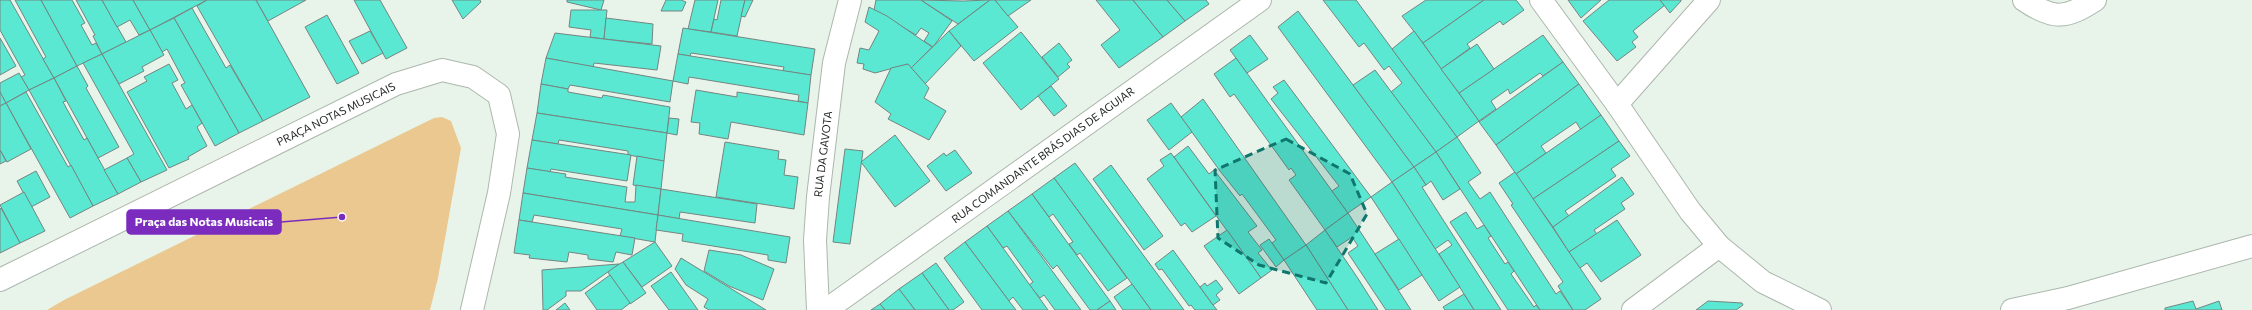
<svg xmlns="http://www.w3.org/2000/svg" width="2252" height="310" font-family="Commissioner,sans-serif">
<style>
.green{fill:#eac88f}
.building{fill:#5ae8d2;stroke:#748581}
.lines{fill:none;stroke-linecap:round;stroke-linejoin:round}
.minor-casing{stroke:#acb7ad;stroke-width:24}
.minor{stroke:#fff;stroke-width:22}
.marked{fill:#0f766e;fill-opacity:0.2;stroke:#0f766e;stroke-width:3;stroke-dasharray:8 5;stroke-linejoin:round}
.labels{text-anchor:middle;stroke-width:3.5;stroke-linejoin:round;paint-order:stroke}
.street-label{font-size:11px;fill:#262b27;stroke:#fff}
.leader{fill:none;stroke:#7b2cbf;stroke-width:1.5}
.callout-dot{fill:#7b2cbf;stroke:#fff;stroke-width:1.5}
.callout{fill:#7b2cbf;stroke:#7b2cbf;stroke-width:1.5}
.callout-label{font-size:12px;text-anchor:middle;font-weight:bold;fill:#fff}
</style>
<rect width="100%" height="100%" fill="#e8f4e9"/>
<!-- green -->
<polygon class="green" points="442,117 451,121 461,148 438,278 430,310 47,310 64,300 434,118"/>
<!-- building -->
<g class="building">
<polygon points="0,0 10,0 54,78 29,90 21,77 25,75 0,30"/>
<polygon points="15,0 41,0 77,66 54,78 43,59 46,57"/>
<polygon points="41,0 72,0 85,23 81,25 92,45 96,43 102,54 77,66"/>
<polygon points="76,0 102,0 126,42 102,54 93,36 95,35"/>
<polygon points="102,0 133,0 150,30 139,35 130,20 117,27"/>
<polygon points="133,0 207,0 150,30"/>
<polygon points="207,0 256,0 310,97 263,121 197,6"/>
<polygon points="256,0 306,0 268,21"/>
<polygon points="354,0 380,0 407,48 386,59"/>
<polygon points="452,0 480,0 481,2 463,19"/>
<polygon points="567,0 604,0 601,10 567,2"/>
<polygon points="666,0 681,0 686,2 682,11 661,11"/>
<polygon points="695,0 718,0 711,32 688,29"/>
<polygon points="721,0 745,0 737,36 711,32 714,19 717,20"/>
<polygon points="745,0 753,0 745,17 741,16"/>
<polygon points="876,0 921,0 952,21 933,47 924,41 929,33 921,28 916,35 874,10"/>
<polygon points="921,0 963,1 990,0 958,24"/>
<polygon points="990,0 995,0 1018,27 974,61 949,31"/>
<polygon points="995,0 1031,0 1008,16"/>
<polygon points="1096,0 1133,0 1163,37 1119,68 1101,45 1120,30"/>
<polygon points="1133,0 1167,0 1185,21 1163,37"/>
<polygon points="1167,0 1206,0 1209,4 1185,21"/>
<polygon points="1323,0 1356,0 1457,137 1436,152 1391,92 1402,83 1389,66 1384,70 1364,43 1359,47"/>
<polygon points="1426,0 1484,0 1423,43 1402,16"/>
<polygon points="1484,0 1516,0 1524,10 1503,25 1500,21 1467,44 1470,48 1441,69 1423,43"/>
<polygon points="1568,0 1601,0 1581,18"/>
<polygon points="1609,0 1660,0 1665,5 1633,31 1638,37 1632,42 1636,47 1617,61 1583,21"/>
<polygon points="1660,0 1681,0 1681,1 1670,13"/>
<polygon points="869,7 887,16 932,47 911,68 908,64 875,73 863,69 864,64 857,63 860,48 869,50 879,31 865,22"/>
<polygon points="192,8 226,68 230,65 263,121 239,133 174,18"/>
<polygon points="571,10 607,10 604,39 590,37 591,30 569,27"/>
<polygon points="1298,11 1414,167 1392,182 1278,27"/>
<polygon points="327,15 359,73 337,84 305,27"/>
<polygon points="174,18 239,133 215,146 181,85 185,83 167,49 162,52 150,30"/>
<polygon points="606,18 653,24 652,44 604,39"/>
<polygon points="683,28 815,49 811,75 783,71 784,67 691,53 690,56 678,54"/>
<polygon points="150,30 164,55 142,67 144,71 119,84 102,54"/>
<polygon points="370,31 383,53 362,64 349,41"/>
<polygon points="949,31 961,46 925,84 911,68"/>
<polygon points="1414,31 1479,121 1457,137 1392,49"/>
<polygon points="1021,32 1059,79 1021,110 983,63"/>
<polygon points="555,33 661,46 657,70 594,63 593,67 546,58"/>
<polygon points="1250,35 1268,59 1247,73 1230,50"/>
<polygon points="1543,35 1563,62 1543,76 1540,73 1510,94 1508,89 1491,101 1496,109 1479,121 1459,93"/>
<polygon points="0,38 16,66 0,75"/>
<polygon points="1059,43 1072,60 1067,64 1070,67 1058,77 1042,57"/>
<polygon points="1477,44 1494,69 1459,93 1441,69"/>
<polygon points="102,54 167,170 141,182 127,158 134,154 83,63"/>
<polygon points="678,54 811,75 808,103 798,101 799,95 689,77 688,84 673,81"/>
<polygon points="546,58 673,81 670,102 570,85 568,89 541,84"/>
<polygon points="1236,58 1348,213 1325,230 1289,180 1296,175 1291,168 1289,170 1234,94 1230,97 1214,74"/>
<polygon points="1563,62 1579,84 1496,145 1479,122"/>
<polygon points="169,64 178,80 172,83 186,109 192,105 202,123 197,127 207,146 188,157 189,159 169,168 127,92 147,81 144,77"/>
<polygon points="908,64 929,88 924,98 946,111 929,140 888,119 891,114 875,102 891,68"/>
<polygon points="77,66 88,86 86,88 119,147 98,158 54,78"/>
<polygon points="1375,70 1436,152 1414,167 1353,85"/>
<polygon points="19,73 29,90 6,103 0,93 0,83"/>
<polygon points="54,78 66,101 63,102 84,140 87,138 118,194 93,206 29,90"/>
<polygon points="1284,80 1371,197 1348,213 1332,191 1339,186 1271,99 1278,93 1273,87"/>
<polygon points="541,84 568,89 568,92 602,98 603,95 670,107 667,133 537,113"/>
<polygon points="1579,84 1601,115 1581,130 1576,122 1541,146 1546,153 1516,174 1496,145"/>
<polygon points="1051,86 1067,106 1054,116 1038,96"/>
<polygon points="696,90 737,97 737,92 808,103 804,135 731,122 728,139 699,134 700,123 691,122"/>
<polygon points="0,92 6,103 0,106"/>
<polygon points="26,92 68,167 71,165 93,206 70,218 6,103"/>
<polygon points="1203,99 1306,245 1284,260 1272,243 1276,240 1242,194 1240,196 1220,171 1181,117"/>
<polygon points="6,103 31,149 7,162 0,150 0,106"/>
<polygon points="1171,103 1192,132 1169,150 1147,120"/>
<polygon points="537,113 667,133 664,161 628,155 628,151 559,140 558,144 532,140"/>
<polygon points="1601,115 1619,141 1533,199 1516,174"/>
<polygon points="669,118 679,119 677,135 667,133"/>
<polygon points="895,135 930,181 895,207 861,162"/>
<polygon points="1457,137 1481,173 1468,182 1480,199 1490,192 1556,294 1560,291 1573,310 1540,310 1436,152"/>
<polygon points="532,140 631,155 627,181 551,169 550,172 527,168"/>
<polygon points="1619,141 1630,156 1611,169 1616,176 1565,211 1569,216 1553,227 1533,199"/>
<polygon points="725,142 779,151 778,159 786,160 784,175 798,177 794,209 716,197"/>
<polygon points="1188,146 1209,174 1214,170 1257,226 1248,232 1262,250 1258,253 1272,270 1261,278 1174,157"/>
<polygon points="845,149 863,151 850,244 833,242"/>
<polygon points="0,150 6,161 0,164"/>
<polygon points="955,150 972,173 946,191 927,166 944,153 946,156"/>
<polygon points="1436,152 1460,189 1443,200 1431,181 1426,185 1414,167"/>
<polygon points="1171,153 1216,216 1192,232 1185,223 1181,226 1147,179 1164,166 1160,160"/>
<polygon points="637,156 664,161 661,189 633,185"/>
<polygon points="127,158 141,182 118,194 104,170"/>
<polygon points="1075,163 1078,167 1184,310 1151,310 1054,178"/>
<polygon points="1111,165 1163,236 1144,250 1093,179"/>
<polygon points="1414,167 1426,185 1422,187 1501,310 1474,310 1439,254 1452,245 1448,240 1435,249 1392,182"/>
<polygon points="527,168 566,174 565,177 627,187 625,202 635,202 636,185 661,189 658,215 523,193"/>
<polygon points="36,171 50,197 31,207 17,181"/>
<polygon points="1515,172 1601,299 1585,310 1573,310 1558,286 1563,282 1511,205 1513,204 1499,183"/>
<polygon points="1622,177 1634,194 1621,203 1625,209 1594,230 1597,234 1569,252 1553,227"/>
<polygon points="1054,178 1127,278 1108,291 1080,253 1077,255 1069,244 1073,242 1053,214 1049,217 1032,194"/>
<polygon points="1392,182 1460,287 1439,301 1371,197"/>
<polygon points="661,189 757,204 755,223 680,212 679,219 658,215"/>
<polygon points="24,192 45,231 20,243 0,205"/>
<polygon points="523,193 658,215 655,242 620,236 622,229 534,215 532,222 519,220"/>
<polygon points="1032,194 1110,301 1097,310 1090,310 1057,265 1053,269 1008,211"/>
<polygon points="1,208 20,243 0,253 0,209"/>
<polygon points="1008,211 1036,249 1081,310 1055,310 1044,295 1040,298 1029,285 1033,282 1007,246 1003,248 987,226"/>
<polygon points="1466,212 1477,229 1484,225 1491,236 1488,238 1505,264 1508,262 1514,271 1511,274 1534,307 1536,305 1540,310 1508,310 1450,222"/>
<polygon points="1348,213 1375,254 1411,310 1386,310 1348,253 1358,246 1352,237 1337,247 1325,230"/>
<polygon points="658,215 790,237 786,263 768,260 768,255 682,241 683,234 656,230"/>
<polygon points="519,220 635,238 632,255 616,252 613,262 588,259 588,255 569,252 567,262 529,258 530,255 514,253"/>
<polygon points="1617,220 1641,255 1601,282 1587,263 1580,268 1569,252"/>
<polygon points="987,226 1003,248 1048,310 1023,310 1013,297 1009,301 965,242"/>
<polygon points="1227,230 1261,278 1239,294 1204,246"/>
<polygon points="1325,230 1357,277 1378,310 1348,310 1306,245"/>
<polygon points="1269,239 1284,260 1276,267 1260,245"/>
<polygon points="1399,239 1422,275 1399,290 1375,254"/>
<polygon points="655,242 672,266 642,287 623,262"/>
<polygon points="965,242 1009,301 1016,310 982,310 944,258"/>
<polygon points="1306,245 1348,310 1317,310 1284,260"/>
<polygon points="709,250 741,255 774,269 763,300 729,286 704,271"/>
<polygon points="1173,250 1213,305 1217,310 1195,310 1191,305 1189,306 1162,269 1159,270 1155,264"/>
<polygon points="681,258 766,310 709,310 704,307 708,299 686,285 675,269"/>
<polygon points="623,262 646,293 630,304 607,271"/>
<polygon points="936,263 964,302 953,310 949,310 922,273"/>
<polygon points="619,264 581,291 566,291 566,296 547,310 543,310 542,270"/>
<polygon points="671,272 698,310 669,310 651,286"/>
<polygon points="922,273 949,310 915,310 899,289"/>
<polygon points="610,275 630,303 621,310 597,310 585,293"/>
<polygon points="1216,280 1223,289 1216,295 1220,300 1213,305 1200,287 1205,283 1207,286"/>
<polygon points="1132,284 1151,310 1123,310 1114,297"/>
<polygon points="899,289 915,310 885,310 880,304"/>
<polygon points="1464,294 1474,310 1445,310 1443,307"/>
<polygon points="1110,301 1116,310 1097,310"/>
<polygon points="1708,301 1742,303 1743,305 1736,310 1696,310"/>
<polygon points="2193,301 2196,309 2219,301 2222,310 2165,310 2165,308"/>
<polygon points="565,303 570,310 556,310"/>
<polygon points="880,304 885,310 871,310"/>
</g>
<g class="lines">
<!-- minor casing -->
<g class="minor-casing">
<g id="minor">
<polyline points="1541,0 1617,104 1690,211 1719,246 1763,282 1820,310"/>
<path d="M2024 0C2053 20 2066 19 2095 0"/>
<polyline points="1617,104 1709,0"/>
<polyline points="0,280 396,84 442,70 473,77 499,95 508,134 499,193 472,310"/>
<polyline points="818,310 815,240 818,197 834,63 850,0"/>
<polyline points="826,310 1260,0"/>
<polyline points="1633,310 1719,246"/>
<polyline points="2012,310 2068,298 2252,246"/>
</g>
</g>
<!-- minor -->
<use href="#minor" class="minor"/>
</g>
<!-- marked area -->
<path class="marked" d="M1286 139 1350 174 1367 214 1326 283 1259 265 1218 238 1215 170Z"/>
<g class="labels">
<!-- street labels -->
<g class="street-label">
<text transform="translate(336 114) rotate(-26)" y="4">PRAÇA NOTAS MUSICAIS</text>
<text transform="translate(823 154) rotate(-83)" y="4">RUA DA GAVOTA</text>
<text transform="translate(1043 155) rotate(-36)" y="4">RUA COMANDANTE BRÁS DIAS DE AGUIAR</text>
</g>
</g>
<!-- callouts -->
<path class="leader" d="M342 217L281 222"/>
<circle class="callout-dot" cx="342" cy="217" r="4"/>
<rect class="callout" x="127" y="210" width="154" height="24" rx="4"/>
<g class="callout-label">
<text x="204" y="226">Praça das Notas Musicais</text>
</g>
</svg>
